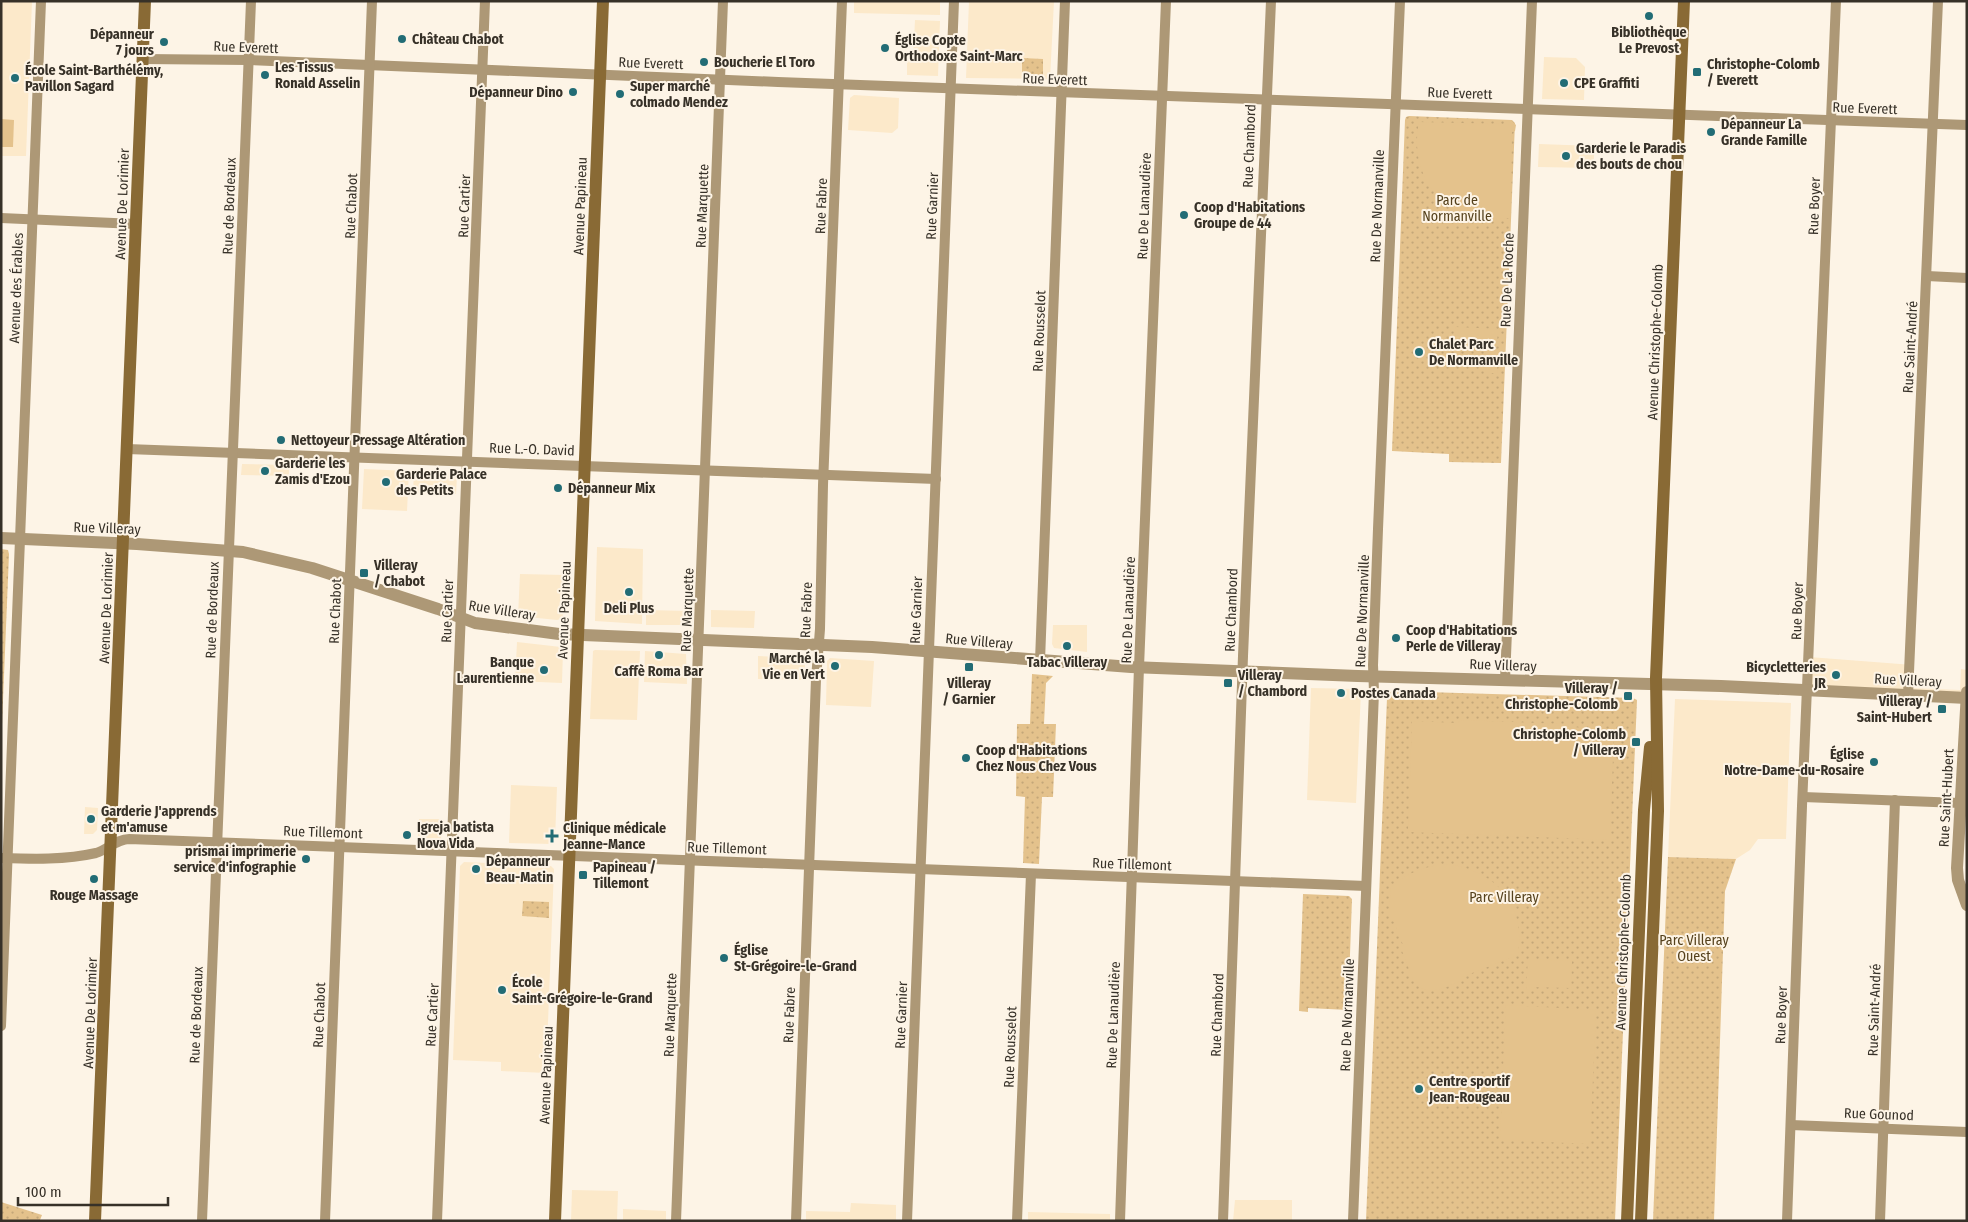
<svg xmlns="http://www.w3.org/2000/svg" width="1968" height="1222" font-family="'Fira Sans Condensed',sans-serif">
<style>
.built{fill:#fce9ca}
.green{fill:url(#green-dots)}
.pitch{fill:#e4c28c}
.lines{fill:none;stroke-linecap:round;stroke-linejoin:round}
.minor{stroke:#ad9876;stroke-width:10}
.tertiary{stroke:#ad9876;stroke-width:12}
.secondary{stroke:#896a35;stroke-width:12}
.poi-dot{fill:#226c75;stroke:#fdf4e6;stroke-width:2}
.labels{text-anchor:middle;stroke-width:4;stroke-linejoin:round;paint-order:stroke}
.poi-label{font-size:14px;font-weight:bold;fill:#373128;stroke:#fdf4e6;text-anchor:start}
.street-label{font-size:14px;fill:#373128;stroke:#fdf4e6}
.park-label{font-size:14px;fill:#55411c;stroke:#fdf4e6}
</style>
<defs>
<pattern id="green-dots" width="8" height="8" patternUnits="userSpaceOnUse" patternTransform="scale(1.25)"><rect width="8" height="8" fill="#e4c28c"/><path d="M2 2h.1M6 6h.1" fill="none" stroke="#c4a779" stroke-width="1.8" stroke-linecap="round"/></pattern>
</defs>
<rect width="100%" height="100%" fill="#fdf4e6"/>
<!-- built -->
<g class="built">
<polygon points="1,1 32,1 26,156 1,156"/>
<polygon points="854,1 940,1 940,15 854,13"/>
<polygon points="969,1 1054,1 1050,79 966,78"/>
<polygon points="915,20 940,21 938,76 907,75 907,60 913,60"/>
<polygon points="1544,57 1576,58 1585,67 1584,100 1542,99"/>
<polygon points="854,95 899,98 898,128 892,133 848,130 850,98"/>
<polygon points="1539,144 1595,146 1593,168 1538,167"/>
<polygon points="242,464 289,465 289,476 241,475"/>
<polygon points="364,469 409,471 407,511 362,509"/>
<polygon points="414,471 455,473 457,476 456,494 413,493"/>
<polygon points="597,547 643,549 642,624 595,621"/>
<polygon points="520,574 565,575 563,616 561,619 557,620 518,616"/>
<polygon points="646,610 689,611 689,625 646,625"/>
<polygon points="711,610 755,611 754,628 711,627"/>
<polygon points="1053,625 1087,625 1087,652 1054,648 1052,644"/>
<polygon points="517,642 561,647 563,650 562,683 515,681"/>
<polygon points="595,650 640,651 637,720 590,719 593,651"/>
<polygon points="645,651 686,654 687,684 644,682"/>
<polygon points="758,656 805,658 805,680 758,679"/>
<polygon points="1809,657 1913,665 1912,688 1960,690 1961,669 1967,670 1967,737 1966,698 1808,690"/>
<polygon points="830,658 874,661 871,707 826,705 827,661"/>
<polygon points="1311,688 1359,689 1361,691 1356,803 1307,800"/>
<polygon points="1675,699 1791,703 1786,839 1758,839 1750,850 1736,859 1668,857"/>
<polygon points="511,785 557,787 555,840 552,844 509,843"/>
<polygon points="85,807 98,808 97,830 93,834 84,834"/>
<polygon points="419,819 442,819 441,839 418,838"/>
<polygon points="464,862 551,866 554,869 546,1073 501,1071 501,1062 453,1060 460,866"/>
<polygon points="572,1190 618,1191 617,1221 571,1221"/>
<polygon points="1235,1200 1292,1200 1292,1221 1233,1221"/>
<polygon points="851,1203 896,1205 896,1221 806,1221 806,1211 850,1212"/>
<polygon points="623,1209 666,1211 666,1221 623,1221"/>
<polygon points="1028,1212 1110,1214 1110,1221 1028,1221"/>
</g>
<!-- green -->
<g class="green">
<polygon points="1022,58 1043,59 1043,76 1022,75"/>
<polygon points="1409,116 1512,120 1515,123 1501,463 1449,462 1449,454 1392,451 1405,120 1406,117"/>
<polygon points="1,549 8,550 9,554 1,749"/>
<polygon points="1032,674 1053,676 1046,683 1044,724 1056,724 1053,797 1042,797 1039,864 1023,863 1025,797 1016,796 1017,724 1030,724"/>
<polygon points="1392,691 1633,698 1637,700 1615,1221 1366,1221 1387,698 1388,692"/>
<polygon points="1668,857 1736,859 1725,891 1714,1221 1653,1221"/>
<polygon points="1303,894 1349,896 1352,899 1348,1010 1308,1008 1308,1012 1299,1011"/>
<polygon points="523,901 549,902 549,918 522,916"/>
<polygon points="1,1202 42,1215 40,1220 1,1220"/>
</g>
<!-- pitch -->
<g class="pitch">
<polygon points="1,119 14,120 13,147 1,147"/>
<path d="M1505 120H1511L1516 125 1515 131 1512 132 1510 218C1450 227 1407 181 1419 122L1504 124Z"/>
<polygon points="1456,327 1498,329 1497,342 1455,341"/>
<polygon points="1486,350 1498,350 1497,373 1485,373"/>
<polygon points="1461,720 1566,724 1569,727 1614,729 1610,840 1408,832 1412,721 1457,723"/>
<path d="M1448 864C1497 872 1526 904 1518 955L1462 977 1463 980C1448 986 1434 995 1419 987L1416 979H1413L1402 951 1405 950 1389 910 1391 887C1408 872 1425 866 1448 864Z"/>
<polygon points="1528,959 1572,961 1571,988 1530,987 1530,989 1526,989"/>
<polygon points="1506,1005 1596,1010 1590,1144 1500,1140"/>
</g>
<g class="lines">
<!-- minor -->
<g class="minor">
<polyline points="143,59 248,60 778,82 1967,125"/>
<polyline points="1,218 136,224"/>
<polyline points="1927,276 1967,278"/>
<polyline points="127,449 936,479"/>
<polyline points="1040,661 1065,1"/>
<polyline points="1505,681 1532,1"/>
<polyline points="1908,695 1938,1"/>
<polyline points="1803,797 1960,803"/>
<path d="M1 858C33 859 65 860 96 853 107 850 117 839 129 839L1366 886"/>
<polyline points="1,1026 41,1"/>
<polyline points="1791,1125 1967,1132"/>
<polyline points="202,1221 251,1"/>
<polyline points="325,1221 372,1"/>
<polyline points="437,1221 485,1"/>
<polyline points="676,1221 723,1"/>
<polyline points="796,1221 816,679 820,629 823,485 842,1"/>
<polyline points="907,1221 954,1"/>
<polyline points="1017,1221 1031,874"/>
<polyline points="1120,1221 1139,667 1166,1"/>
<polyline points="1223,1221 1243,656 1271,1"/>
<polyline points="1353,1221 1374,692 1373,665 1378,529 1400,1"/>
<polyline points="1787,1221 1802,806 1836,1"/>
<polyline points="1880,1221 1895,800"/>
</g>
<!-- tertiary -->
<g class="tertiary">
<polyline points="1,538 137,544 243,552 312,568 438,609 475,623 559,634 872,647 1131,667 1358,676 1721,686 1967,698"/>
<polyline points="1967,692 1957,868 1958,880 1967,905"/>
</g>
<!-- secondary -->
<g class="secondary">
<polyline points="95,1221 145,1"/>
<polyline points="555,1221 603,1"/>
<polyline points="1627,1221 1644,810 1650,747"/>
<polyline points="1641,1221 1658,811 1656,678 1684,1"/>
</g>
</g>
<!-- markers -->
<g class="poi-dot">
<circle cx="1649" cy="16" r="5"/>
<circle cx="402" cy="39" r="5"/>
<circle cx="164" cy="42" r="5"/>
<circle cx="885" cy="48" r="5"/>
<circle cx="704" cy="62" r="5"/>
<rect x="1692" y="67" width="10" height="10" rx="2.5"/>
<circle cx="265" cy="75" r="5"/>
<circle cx="15" cy="78" r="5"/>
<circle cx="1564" cy="83" r="5"/>
<circle cx="573" cy="92" r="5"/>
<circle cx="620" cy="94" r="5"/>
<circle cx="1711" cy="132" r="5"/>
<circle cx="1566" cy="156" r="5"/>
<circle cx="1184" cy="215" r="5"/>
<circle cx="1419" cy="352" r="5"/>
<circle cx="281" cy="440" r="5"/>
<circle cx="265" cy="471" r="5"/>
<circle cx="386" cy="482" r="5"/>
<circle cx="558" cy="488" r="5"/>
<rect x="359" y="568" width="10" height="10" rx="2.5"/>
<circle cx="629" cy="592" r="5"/>
<circle cx="1396" cy="638" r="5"/>
<circle cx="1067" cy="646" r="5"/>
<circle cx="659" cy="655" r="5"/>
<circle cx="835" cy="666" r="5"/>
<rect x="964" y="662" width="10" height="10" rx="2.5"/>
<circle cx="544" cy="670" r="5"/>
<circle cx="1836" cy="675" r="5"/>
<rect x="1223" y="678" width="10" height="10" rx="2.5"/>
<circle cx="1341" cy="693" r="5"/>
<rect x="1623" y="691" width="10" height="10" rx="2.5"/>
<rect x="1937" y="704" width="10" height="10" rx="2.5"/>
<rect x="1631" y="737" width="10" height="10" rx="2.5"/>
<circle cx="966" cy="758" r="5"/>
<circle cx="1874" cy="762" r="5"/>
<circle cx="91" cy="819" r="5"/>
<circle cx="407" cy="835" r="5"/>
<path d="M549.5 828.5h5v5h5v5h-5v5h-5v-5h-5v-5h5z"/>
<circle cx="306" cy="859" r="5"/>
<circle cx="476" cy="869" r="5"/>
<rect x="578" y="870" width="10" height="10" rx="2.5"/>
<circle cx="94" cy="879" r="5"/>
<circle cx="724" cy="958" r="5"/>
<circle cx="502" cy="990" r="5"/>
<circle cx="1419" cy="1089" r="5"/>
</g>
<g class="labels">
<!-- poi labels -->
<g class="poi-label">
<text x="1649" y="37" text-anchor="middle">Bibliothèque<tspan x="1649" dy="16">Le Prevost</tspan></text>
<text x="154" y="39" text-anchor="end">Dépanneur<tspan x="154" dy="16">7 jours</tspan></text>
<text x="412" y="44">Château Chabot</text>
<text x="895" y="45">Église Copte<tspan x="895" dy="16">Orthodoxe Saint-Marc</tspan></text>
<text x="714" y="67">Boucherie El Toro</text>
<text x="1707" y="69">Christophe-Colomb<tspan x="1707" dy="16">/ Everett</tspan></text>
<text x="275" y="72">Les Tissus<tspan x="275" dy="16">Ronald Asselin</tspan></text>
<text x="25" y="75">École Saint-Barthélémy,<tspan x="25" dy="16">Pavillon Sagard</tspan></text>
<text x="1574" y="88">CPE Graffiti</text>
<text x="630" y="91">Super marché<tspan x="630" dy="16">colmado Mendez</tspan></text>
<text x="563" y="97" text-anchor="end">Dépanneur Dino</text>
<text x="1721" y="129">Dépanneur La<tspan x="1721" dy="16">Grande Famille</tspan></text>
<text x="1576" y="153">Garderie le Paradis<tspan x="1576" dy="16">des bouts de chou</tspan></text>
<text x="1194" y="212">Coop d'Habitations<tspan x="1194" dy="16">Groupe de 44</tspan></text>
<text x="1429" y="349">Chalet Parc<tspan x="1429" dy="16">De Normanville</tspan></text>
<text x="291" y="445">Nettoyeur Pressage Altération</text>
<text x="275" y="468">Garderie les<tspan x="275" dy="16">Zamis d'Ezou</tspan></text>
<text x="396" y="479">Garderie Palace<tspan x="396" dy="16">des Petits</tspan></text>
<text x="568" y="493">Dépanneur Mix</text>
<text x="374" y="570">Villeray<tspan x="374" dy="16">/ Chabot</tspan></text>
<text x="629" y="613" text-anchor="middle">Deli Plus</text>
<text x="1406" y="635">Coop d'Habitations<tspan x="1406" dy="16">Perle de Villeray</tspan></text>
<text x="825" y="663" text-anchor="end">Marché la<tspan x="825" dy="16">Vie en Vert</tspan></text>
<text x="534" y="667" text-anchor="end">Banque<tspan x="534" dy="16">Laurentienne</tspan></text>
<text x="1067" y="667" text-anchor="middle">Tabac Villeray</text>
<text x="1826" y="672" text-anchor="end">Bicycletteries<tspan x="1826" dy="16">JR</tspan></text>
<text x="659" y="676" text-anchor="middle">Caffè Roma Bar</text>
<text x="1238" y="680">Villeray<tspan x="1238" dy="16">/ Chambord</tspan></text>
<text x="969" y="688" text-anchor="middle">Villeray<tspan x="969" dy="16">/ Garnier</tspan></text>
<text x="1618" y="693" text-anchor="end">Villeray /<tspan x="1618" dy="16">Christophe-Colomb</tspan></text>
<text x="1351" y="698">Postes Canada</text>
<text x="1932" y="706" text-anchor="end">Villeray /<tspan x="1932" dy="16">Saint-Hubert</tspan></text>
<text x="1626" y="739" text-anchor="end">Christophe-Colomb<tspan x="1626" dy="16">/ Villeray</tspan></text>
<text x="976" y="755">Coop d'Habitations<tspan x="976" dy="16">Chez Nous Chez Vous</tspan></text>
<text x="1864" y="759" text-anchor="end">Église<tspan x="1864" dy="16">Notre-Dame-du-Rosaire</tspan></text>
<text x="101" y="816">Garderie J'apprends<tspan x="101" dy="16">et m'amuse</tspan></text>
<text x="417" y="832">Igreja batista<tspan x="417" dy="16">Nova Vida</tspan></text>
<text x="563" y="833">Clinique médicale<tspan x="563" dy="16">Jeanne-Mance</tspan></text>
<text x="296" y="856" text-anchor="end">prismai imprimerie<tspan x="296" dy="16">service d'infographie</tspan></text>
<text x="486" y="866">Dépanneur<tspan x="486" dy="16">Beau-Matin</tspan></text>
<text x="593" y="872">Papineau /<tspan x="593" dy="16">Tillemont</tspan></text>
<text x="94" y="900" text-anchor="middle">Rouge Massage</text>
<text x="734" y="955">Église<tspan x="734" dy="16">St-Grégoire-le-Grand</tspan></text>
<text x="512" y="987">École<tspan x="512" dy="16">Saint-Grégoire-le-Grand</tspan></text>
<text x="1429" y="1086">Centre sportif<tspan x="1429" dy="16">Jean-Rougeau</tspan></text>
</g>
<!-- street labels -->
<g class="street-label">
<text transform="translate(246 47) rotate(2)" y="5">Rue Everett</text>
<text transform="translate(651 63) rotate(2)" y="5">Rue Everett</text>
<text transform="translate(1055 79) rotate(2)" y="5">Rue Everett</text>
<text transform="translate(1460 93) rotate(2)" y="5">Rue Everett</text>
<text transform="translate(1865 108) rotate(2)" y="5">Rue Everett</text>
<text transform="translate(1249 146) rotate(-88)" y="5">Rue Chambord</text>
<text transform="translate(122 204) rotate(-88)" y="5">Avenue De Lorimier</text>
<text transform="translate(229 206) rotate(-88)" y="5">Rue de Bordeaux</text>
<text transform="translate(351 206) rotate(-88)" y="5">Rue Chabot</text>
<text transform="translate(464 206) rotate(-88)" y="5">Rue Cartier</text>
<text transform="translate(580 206) rotate(-88)" y="5">Avenue Papineau</text>
<text transform="translate(702 206) rotate(-88)" y="5">Rue Marquette</text>
<text transform="translate(821 206) rotate(-88)" y="5">Rue Fabre</text>
<text transform="translate(932 206) rotate(-88)" y="5">Rue Garnier</text>
<text transform="translate(1144 206) rotate(-88)" y="5">Rue De Lanaudière</text>
<text transform="translate(1377 206) rotate(-88)" y="5">Rue De Normanville</text>
<text transform="translate(1814 206) rotate(-88)" y="5">Rue Boyer</text>
<text transform="translate(1507 280) rotate(-88)" y="5">Rue De La Roche</text>
<text transform="translate(16 288) rotate(-88)" y="5">Avenue des Érables</text>
<text transform="translate(1039 331) rotate(-88)" y="5">Rue Rousselot</text>
<text transform="translate(1655 342) rotate(-88)" y="5">Avenue Christophe-Colomb</text>
<text transform="translate(1910 347) rotate(-87)" y="5">Rue Saint-André</text>
<text transform="translate(532 449) rotate(2)" y="5">Rue L.-O. David</text>
<text transform="translate(107 528) rotate(2)" y="5">Rue Villeray</text>
<text transform="translate(106 608) rotate(-88)" y="5">Avenue De Lorimier</text>
<text transform="translate(212 610) rotate(-88)" y="5">Rue de Bordeaux</text>
<text transform="translate(502 610) rotate(9)" y="5">Rue Villeray</text>
<text transform="translate(564 610) rotate(-88)" y="5">Avenue Papineau</text>
<text transform="translate(687 610) rotate(-88)" y="5">Rue Marquette</text>
<text transform="translate(806 610) rotate(-88)" y="5">Rue Fabre</text>
<text transform="translate(916 610) rotate(-88)" y="5">Rue Garnier</text>
<text transform="translate(1128 610) rotate(-88)" y="5">Rue De Lanaudière</text>
<text transform="translate(1231 610) rotate(-88)" y="5">Rue Chambord</text>
<text transform="translate(335 611) rotate(-88)" y="5">Rue Chabot</text>
<text transform="translate(447 611) rotate(-88)" y="5">Rue Cartier</text>
<text transform="translate(1362 611) rotate(-88)" y="5">Rue De Normanville</text>
<text transform="translate(1797 611) rotate(-88)" y="5">Rue Boyer</text>
<text transform="translate(979 641) rotate(5)" y="5">Rue Villeray</text>
<text transform="translate(1503 665) rotate(2)" y="5">Rue Villeray</text>
<text transform="translate(1908 680) rotate(3)" y="5">Rue Villeray</text>
<text transform="translate(1946 798) rotate(-87)" y="5">Rue Saint-Hubert</text>
<text transform="translate(323 832) rotate(2)" y="5">Rue Tillemont</text>
<text transform="translate(727 848) rotate(2)" y="5">Rue Tillemont</text>
<text transform="translate(1132 864) rotate(2)" y="5">Rue Tillemont</text>
<text transform="translate(1623 952) rotate(-88)" y="5">Avenue Christophe-Colomb</text>
<text transform="translate(1874 1010) rotate(-88)" y="5">Rue Saint-André</text>
<text transform="translate(90 1013) rotate(-88)" y="5">Avenue De Lorimier</text>
<text transform="translate(196 1015) rotate(-88)" y="5">Rue de Bordeaux</text>
<text transform="translate(319 1015) rotate(-88)" y="5">Rue Chabot</text>
<text transform="translate(432 1015) rotate(-87)" y="5">Rue Cartier</text>
<text transform="translate(670 1015) rotate(-88)" y="5">Rue Marquette</text>
<text transform="translate(789 1015) rotate(-88)" y="5">Rue Fabre</text>
<text transform="translate(901 1015) rotate(-88)" y="5">Rue Garnier</text>
<text transform="translate(1113 1015) rotate(-88)" y="5">Rue De Lanaudière</text>
<text transform="translate(1217 1015) rotate(-88)" y="5">Rue Chambord</text>
<text transform="translate(1347 1015) rotate(-88)" y="5">Rue De Normanville</text>
<text transform="translate(1781 1015) rotate(-88)" y="5">Rue Boyer</text>
<text transform="translate(1010 1047) rotate(-88)" y="5">Rue Rousselot</text>
<text transform="translate(546 1075) rotate(-88)" y="5">Avenue Papineau</text>
<text transform="translate(1879 1114) rotate(2)" y="5">Rue Gounod</text>
</g>
<!-- park labels -->
<g class="park-label">
<text x="1457" y="205">Parc de<tspan x="1457" dy="16">Normanville</tspan></text>
<text x="1504" y="902">Parc Villeray</text>
<text x="1694" y="945">Parc Villeray<tspan x="1694" dy="16">Ouest</tspan></text>
</g>
</g>
<!-- border -->
<rect width="1968" height="1222" fill="none" stroke="#373128" stroke-width="5"/>
<!-- scale -->
<path d="M18 1197v8h150v-8" fill="none" stroke="#373128" stroke-width="2.5"/>
<text x="25" y="1197" font-size="15" fill="#373128" stroke="#fdf4e6" stroke-width="4" paint-order="stroke">100 m</text>
</svg>
